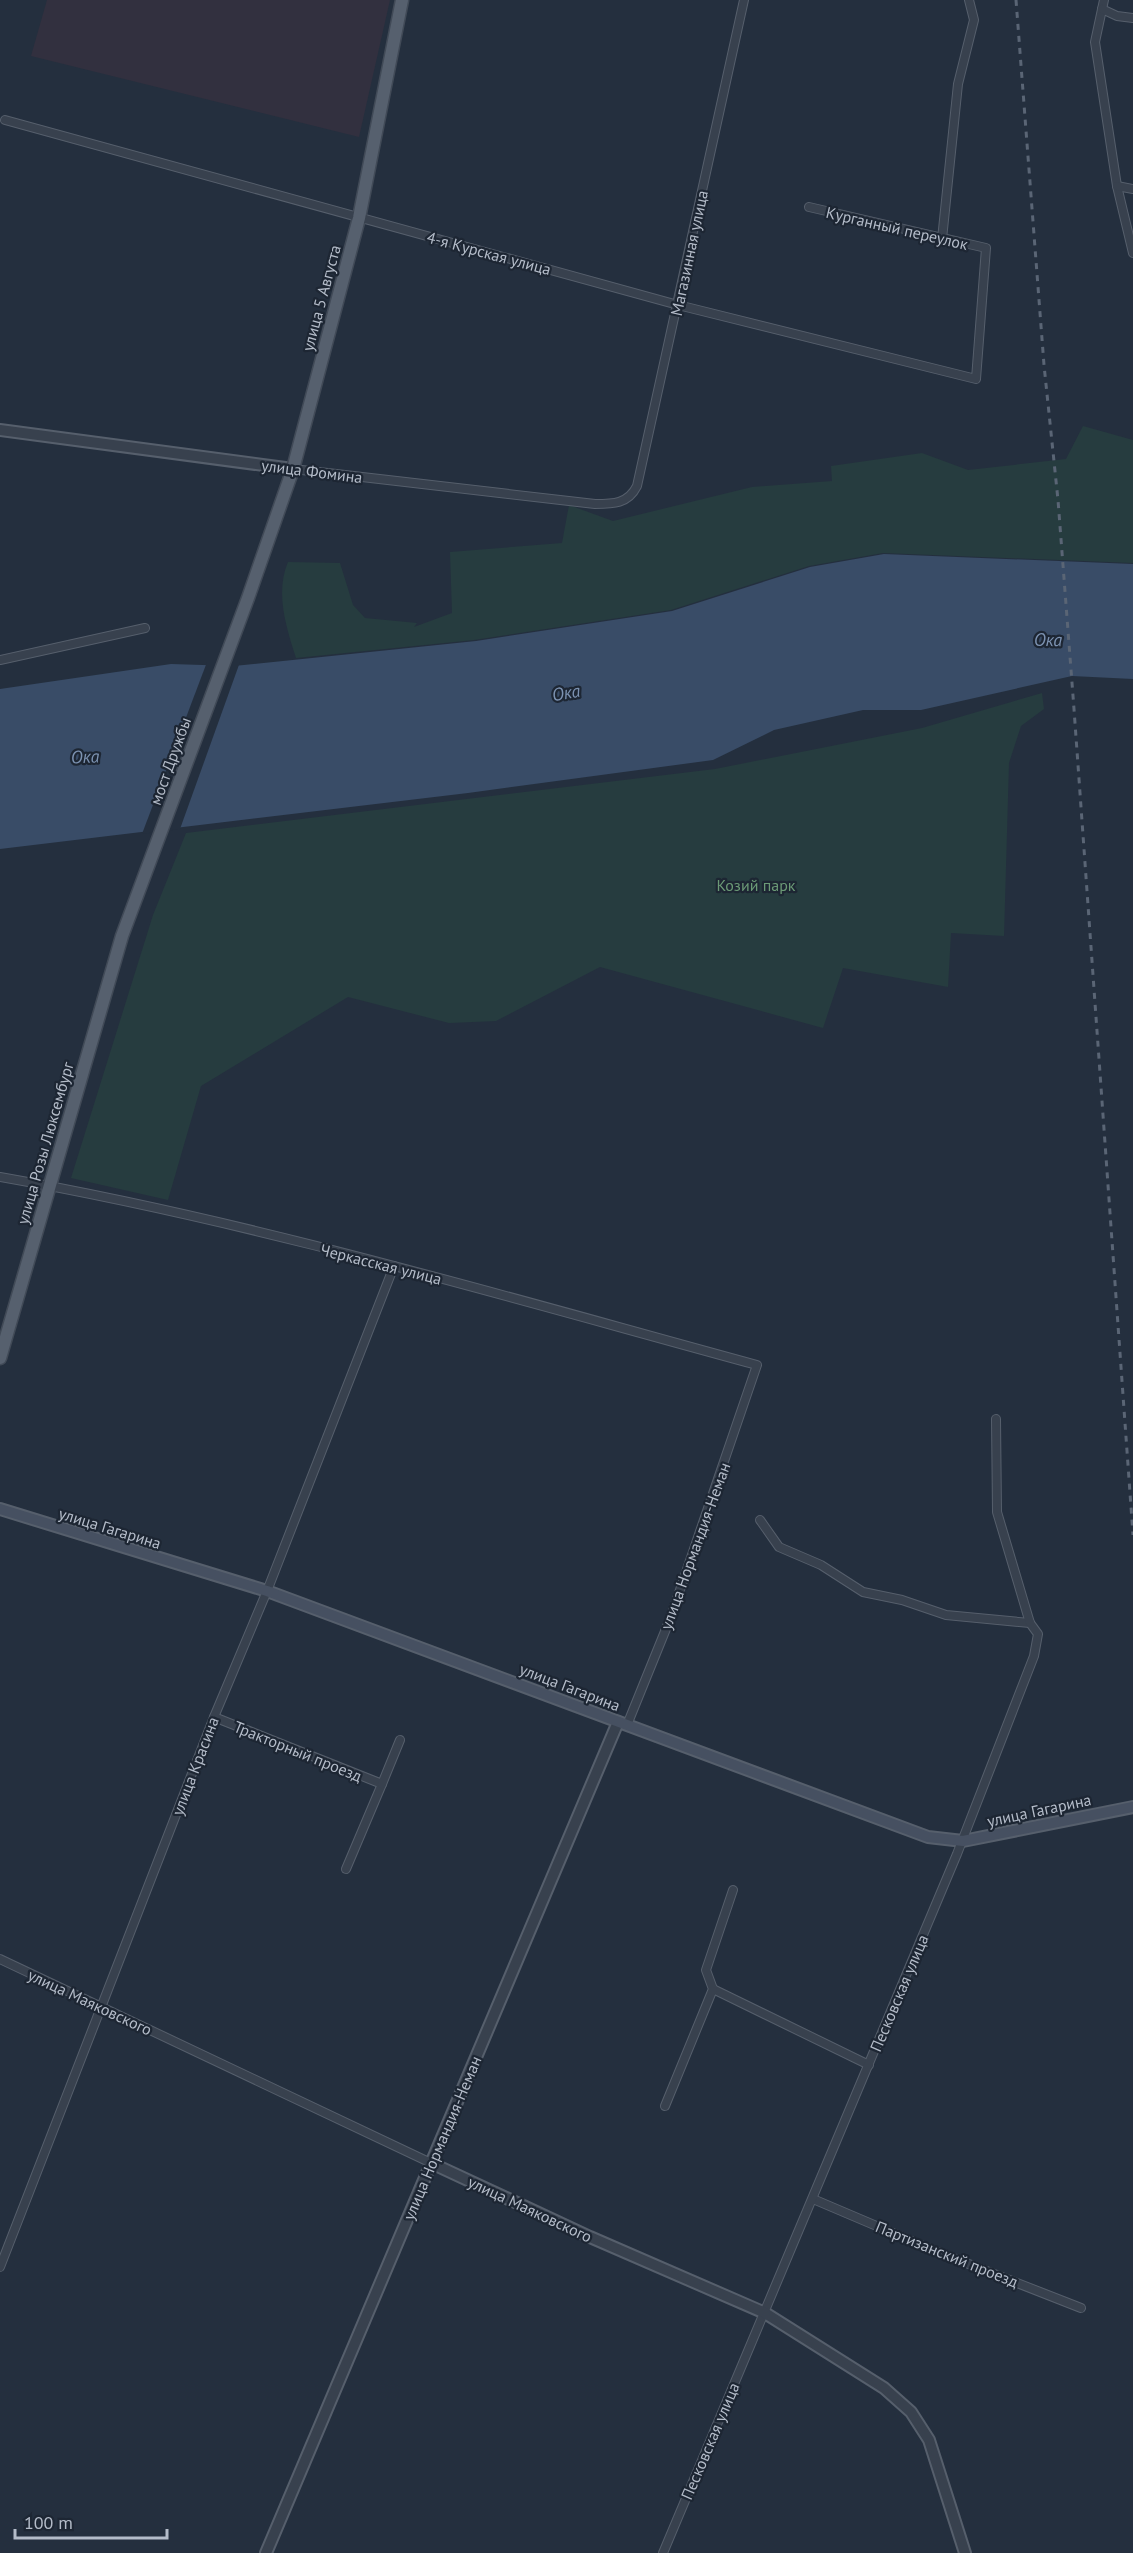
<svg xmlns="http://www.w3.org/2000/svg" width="1133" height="2553" font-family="'PT Sans',sans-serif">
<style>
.medical{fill:#32303f}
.green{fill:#263c3f}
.water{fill:#394c67}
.pier{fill:#242f3e}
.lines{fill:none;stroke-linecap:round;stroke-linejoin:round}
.minor-casing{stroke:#565f6c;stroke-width:10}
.tertiary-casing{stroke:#565f6c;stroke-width:14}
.secondary-casing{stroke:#565f6c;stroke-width:14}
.primary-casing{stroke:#414a57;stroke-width:15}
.minor{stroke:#38414e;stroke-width:8}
.tertiary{stroke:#38414e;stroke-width:10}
.secondary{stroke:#465061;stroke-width:10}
.primary{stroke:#56606e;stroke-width:12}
.rail{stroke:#5a6575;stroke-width:3;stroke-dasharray:6 6;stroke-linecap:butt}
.labels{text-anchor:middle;stroke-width:4.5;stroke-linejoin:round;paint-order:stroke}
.street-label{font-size:16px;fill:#b4bcc9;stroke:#1d2633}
.park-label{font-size:16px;fill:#6b9a76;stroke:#1d2633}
.water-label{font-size:18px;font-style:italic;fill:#7c92b1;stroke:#1d2633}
</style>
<rect width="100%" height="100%" fill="#242f3e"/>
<!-- medical -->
<polygon class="medical" points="47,0 390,0 359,137 31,56"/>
<!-- green -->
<g class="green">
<path d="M1083 426 1133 440V563L883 553 809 566 671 610 474 640 296 658C286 626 275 593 288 562L340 563 353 605 365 618 417 623 414 627 452 613 450 552 562 543 569 505 613 521 752 487 832 481 831 466 922 453 968 470 1066 459Z"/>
<polygon points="1042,693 1044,709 1021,726 1009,763 1004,936 951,933 948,987 843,968 823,1028 600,967 496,1021 449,1023 348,997 201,1086 168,1200 71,1178 153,915 186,833 715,769 922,728"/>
</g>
<!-- water -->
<polygon class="water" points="884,554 1133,564 1133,679 1072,676 921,710 863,710 774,730 713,760 468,793 0,849 0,689 171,664 234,666 476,641 672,611 810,567"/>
<!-- pier -->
<polygon class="pier" points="207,662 240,662 180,829 142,834"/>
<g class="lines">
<!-- minor casing -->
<g class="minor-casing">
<g id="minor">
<polyline points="1104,0 1095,42 1117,186 1133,253"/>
<polyline points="1102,9 1117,16 1133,18"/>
<polyline points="5,120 678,305 976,379 986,248 809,207"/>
<polyline points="1117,186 1133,189"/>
<polyline points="942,239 958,84 974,20 969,0"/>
<path d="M293 469 595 504C613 504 628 504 637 486L744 0"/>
<polyline points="0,660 145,628"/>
<path d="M0 1177C256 1222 507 1297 757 1365L670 1619 627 1725"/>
<polyline points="760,1520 779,1547 821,1565 863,1592 902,1600 946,1615 1030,1623"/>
<polyline points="214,1717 382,1784 346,1869"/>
<polyline points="382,1784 400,1740"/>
<polyline points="0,1959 431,2163"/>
<polyline points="713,1989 869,2065"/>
<polyline points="665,2106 713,1989 706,1970 733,1890"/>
<polyline points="813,2199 933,2250 1081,2308"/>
<polyline points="0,2267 214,1717 267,1591 394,1266"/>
<polyline points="663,2553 957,1854 1034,1656 1038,1634 1030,1623 997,1512 996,1419"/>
</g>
</g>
<!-- tertiary casing -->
<g class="tertiary-casing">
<g id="tertiary">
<polyline points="0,430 293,469"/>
<polyline points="431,2163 590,2237 765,2313 884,2388 911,2412 929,2440 965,2553"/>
<polyline points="266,2553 618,1722"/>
</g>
</g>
<!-- secondary casing -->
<g class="secondary-casing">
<polyline id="secondary" points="0,1509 267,1591 928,1837 963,1841 1133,1807"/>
</g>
<!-- primary casing -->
<g class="primary-casing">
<polyline id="primary" points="0,1358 122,936 248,598 293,469 359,218 402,0"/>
</g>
<!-- minor -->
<use href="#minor" class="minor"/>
<!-- tertiary -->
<use href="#tertiary" class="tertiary"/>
<!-- secondary -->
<use href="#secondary" class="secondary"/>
<!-- primary -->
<use href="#primary" class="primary"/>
<!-- rail -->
<polyline class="rail" points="1016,0 1044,365 1058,500 1074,709 1133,1535"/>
</g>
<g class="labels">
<!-- street labels -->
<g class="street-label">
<text transform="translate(897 228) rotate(13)" y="6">Курганный переулок</text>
<text transform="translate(489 253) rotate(15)" y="6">4-я Курская улица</text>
<text transform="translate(689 253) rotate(-78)" y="6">Магазинная улица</text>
<text transform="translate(321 298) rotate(-75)" y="6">улица 5 Августа</text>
<text transform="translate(312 471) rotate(7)" y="6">улица Фомина</text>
<text transform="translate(170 761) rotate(-70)" y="6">мост Дружбы</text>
<text transform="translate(45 1143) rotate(-74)" y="6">улица Розы Люксембург</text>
<text transform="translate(381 1264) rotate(14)" y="6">Черкасская улица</text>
<text transform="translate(110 1528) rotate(17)" y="6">улица Гагарина</text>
<text transform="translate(695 1546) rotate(-70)" y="6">улица Нормандия-Неман</text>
<text transform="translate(570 1687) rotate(21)" y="6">улица Гагарина</text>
<text transform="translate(298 1751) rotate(22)" y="6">Тракторный проезд</text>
<text transform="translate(195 1766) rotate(-69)" y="6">улица Красина</text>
<text transform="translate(1039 1810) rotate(-12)" y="6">улица Гагарина</text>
<text transform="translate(899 1993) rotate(-67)" y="6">Песковская улица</text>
<text transform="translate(90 2002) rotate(25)" y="6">улица Маяковского</text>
<text transform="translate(442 2138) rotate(-67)" y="6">улица Нормандия-Неман</text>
<text transform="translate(530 2209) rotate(25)" y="6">улица Маяковского</text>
<text transform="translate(947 2254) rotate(22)" y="6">Партизанский проезд</text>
<text transform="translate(710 2441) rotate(-67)" y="6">Песковская улица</text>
</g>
<!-- park labels -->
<g class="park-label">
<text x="756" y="891">Козий парк</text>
</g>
<!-- water labels -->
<g class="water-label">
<text transform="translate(1048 640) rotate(1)" y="6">Ока</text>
<text transform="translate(566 693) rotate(-9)" y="6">Ока</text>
<text transform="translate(85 757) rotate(-2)" y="6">Ока</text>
</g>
</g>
<!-- scale -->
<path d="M15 2529v9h152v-9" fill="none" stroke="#b4bcc9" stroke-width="3"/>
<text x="24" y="2529" font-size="18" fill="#b4bcc9" stroke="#1d2633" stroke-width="4.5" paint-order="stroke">100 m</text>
</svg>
